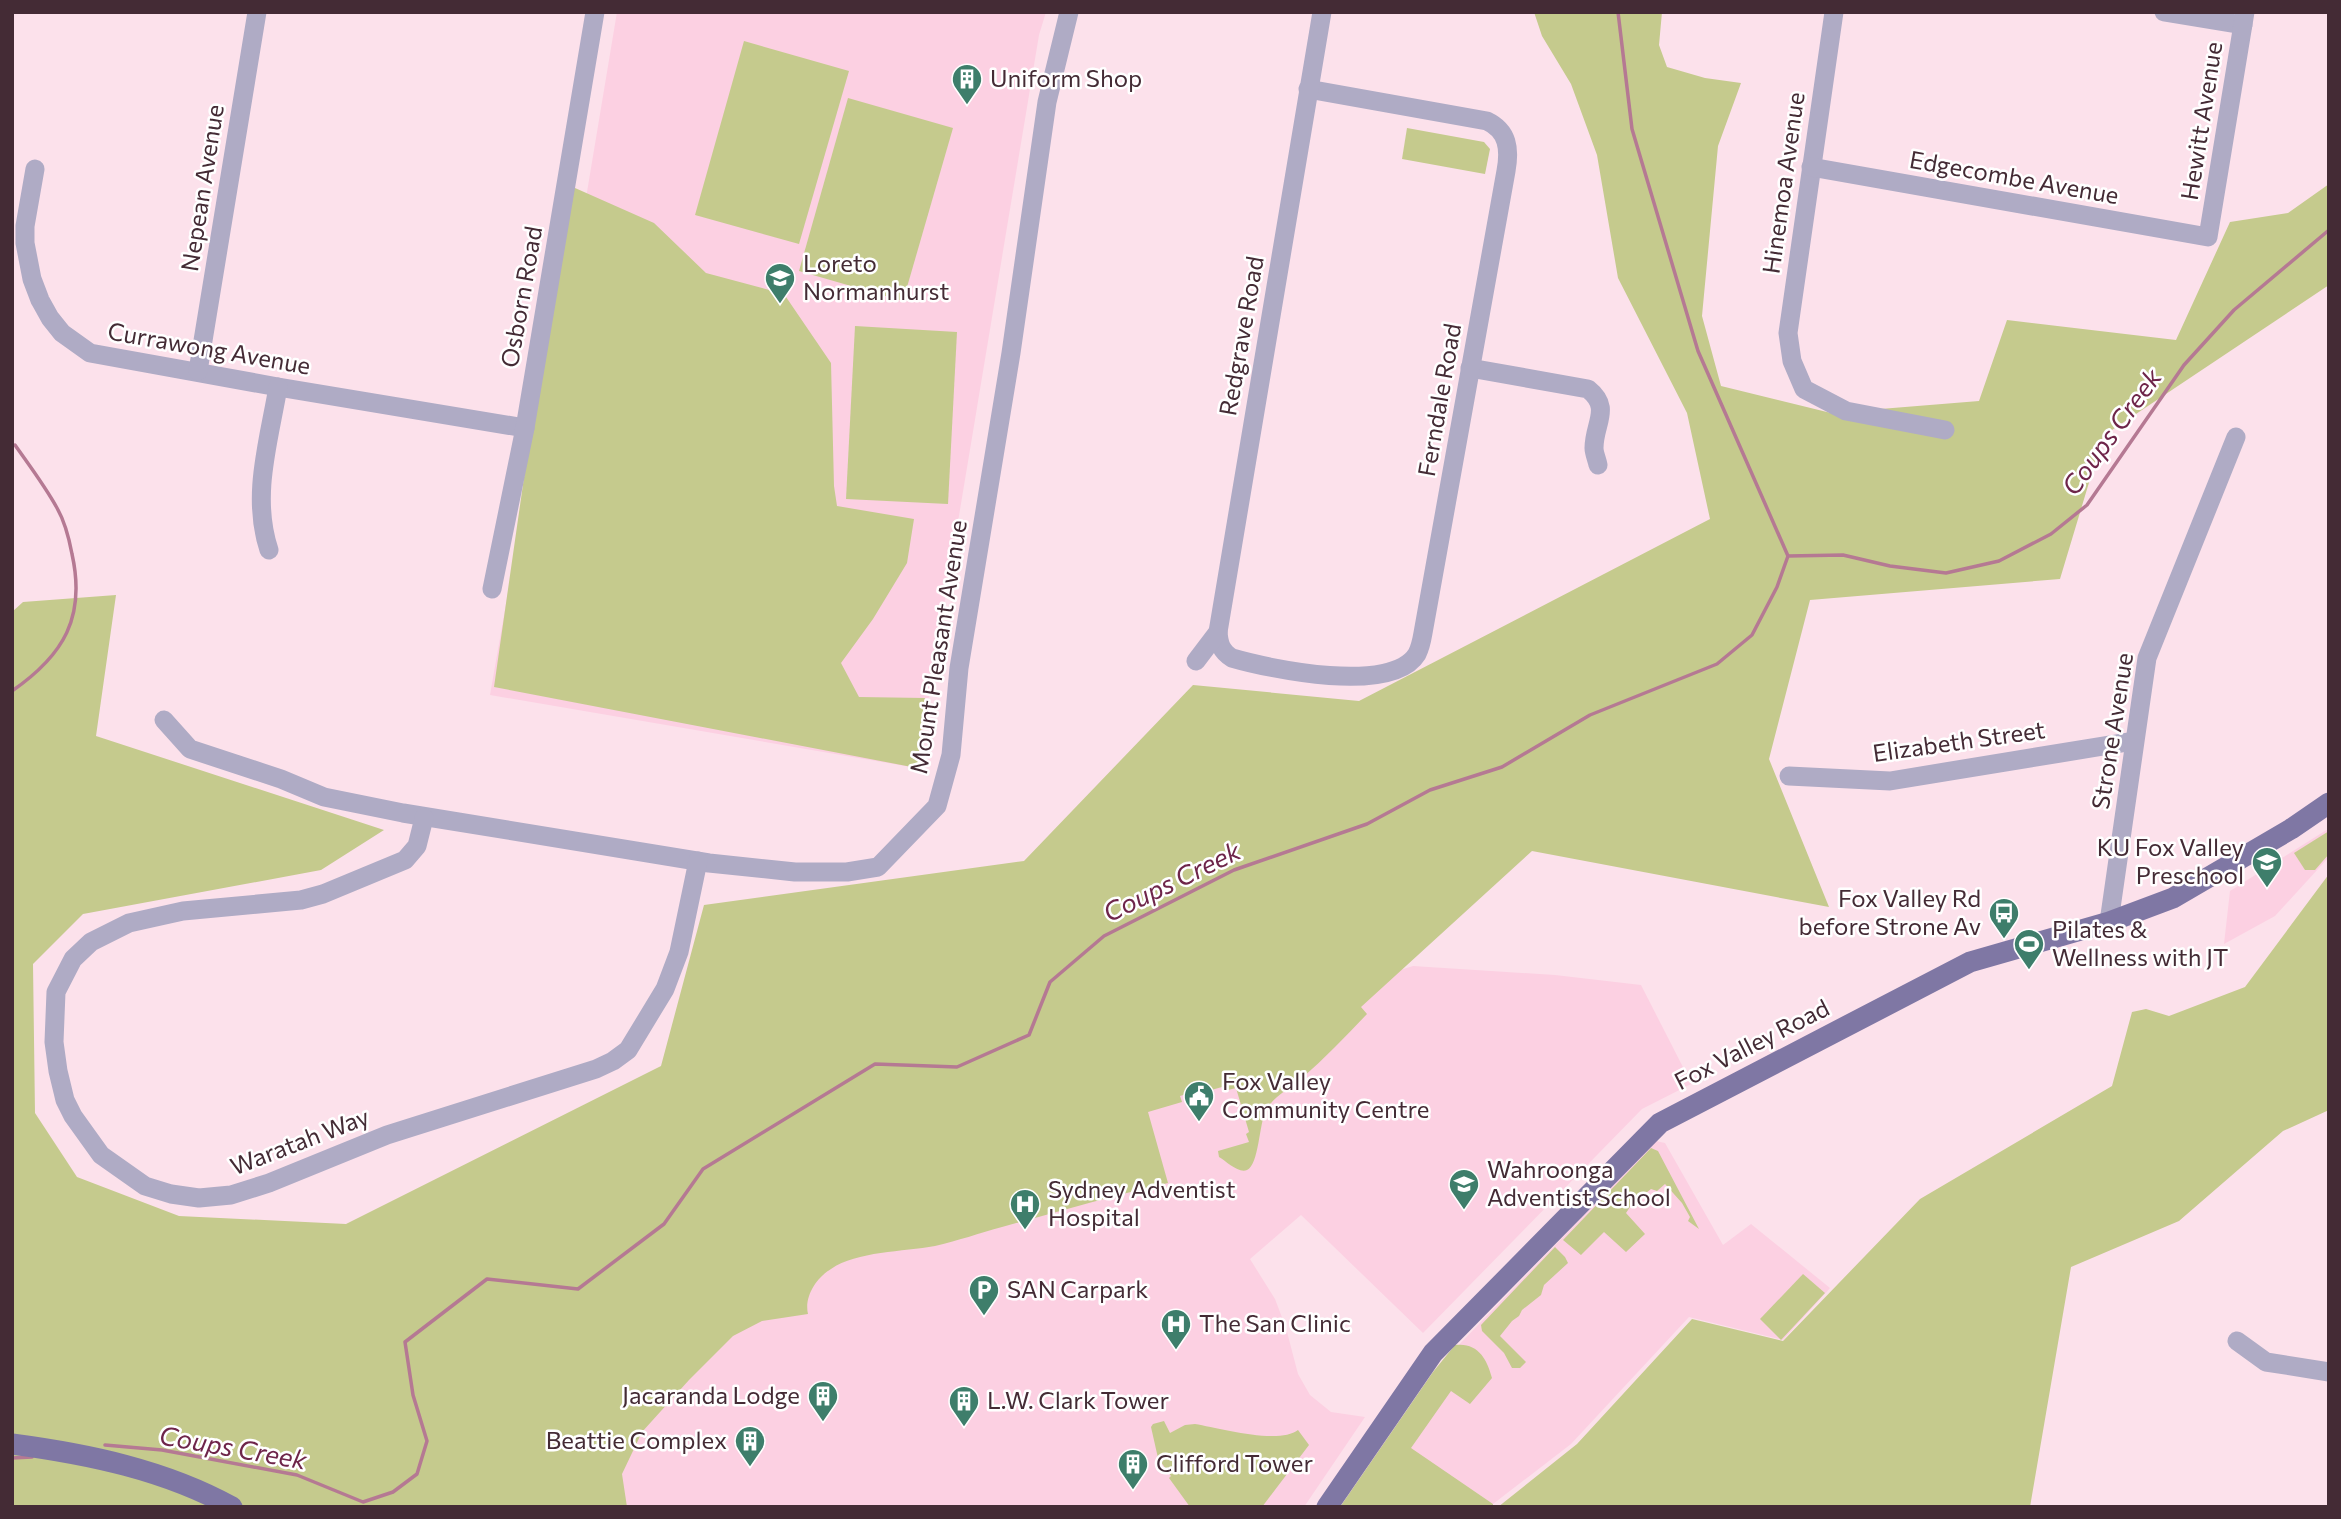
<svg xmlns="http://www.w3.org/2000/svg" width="2341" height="1519" font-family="Commissioner,sans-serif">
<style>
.built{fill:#fcd0e2}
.green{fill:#c5ca8d}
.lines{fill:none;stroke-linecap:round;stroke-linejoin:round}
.stream{stroke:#b57993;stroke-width:3.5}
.minor{stroke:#afabc5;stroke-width:19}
.major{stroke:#7f77a4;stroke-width:21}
.labels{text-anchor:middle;stroke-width:5;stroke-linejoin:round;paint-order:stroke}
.poi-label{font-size:24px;fill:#442b35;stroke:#fff;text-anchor:start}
.street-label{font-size:24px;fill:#442b35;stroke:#fff}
.water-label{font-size:26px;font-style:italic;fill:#6e254a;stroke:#fff}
</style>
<rect width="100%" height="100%" fill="#fce1eb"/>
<!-- built -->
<g class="built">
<polygon points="617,12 1046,12 1039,35 917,768 490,695 534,444 586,198"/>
<polygon points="2328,829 2329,857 2275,916 2224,944 2230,891"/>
<polygon points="1413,966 1555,975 1641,985 1686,1073 1701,1079 1642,1109 1423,1333 1301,1215 1250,1259 1275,1299 1286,1328 1298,1374 1310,1395 1331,1412 1365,1417 1304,1507 572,1507 630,1356 1131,1107 1292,1004"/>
<polygon points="1656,1141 1665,1143 1723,1245 1751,1224 1830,1288 1783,1340 1689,1317 1571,1444 1493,1504 1391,1436 1448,1356"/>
</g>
<!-- green -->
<g class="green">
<path d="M1534 12H1662L1659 45 1667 67 1705 78 1741 83 1718 146 1702 316 1721 386 1831 413 1979 401 2007 320 2176 340 2230 222 2288 213 2329 184V285L2103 436 2060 579 1810 600 1769 759 1829 907 1532 851 1361 1007 1367 1014C1346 1036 1325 1058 1302 1078 1290 1088 1273 1097 1266 1110 1259 1124 1259 1165 1247 1170 1239 1174 1226 1161 1219 1157L1218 1151 1249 1142 1246 1134 1249 1132 1236 1088 1224 1091 1222 1087 1197 1094 1193 1092 1180 1096 1182 1102 1148 1112 1168 1183C1112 1196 1057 1212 1002 1227 980 1233 957 1241 935 1246 903 1252 857 1251 831 1269 816 1278 804 1297 808 1314L762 1321 733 1336 689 1380 642 1432 622 1474 627 1507H12V612L23 602 116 595 96 736 384 830 321 870 83 914 33 964 35 1113 77 1177 179 1216 346 1224 661 1066 704 905 1024 861 1193 685 1359 701 1710 519 1687 413 1618 278 1597 155 1571 84 1542 36Z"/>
<polygon points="744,41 849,71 799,244 695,215"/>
<polygon points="848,98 953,128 903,301 799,271"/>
<polygon points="1407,128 1484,142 1490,149 1485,174 1402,159"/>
<polygon points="566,184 654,223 706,273 784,294 831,363 834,486 837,506 914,519 907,563 873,619 841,663 859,697 925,698 917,768 494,687"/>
<polygon points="855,326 957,332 948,504 846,499"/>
<polygon points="2329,831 2329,854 2315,870 2305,870 2294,853"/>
<polygon points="2329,874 2329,1110 2283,1131 2179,1221 2071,1267 2030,1507 1498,1507 1577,1444 1692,1319 1783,1341 1920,1199 2112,1086 2132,1012 2146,1009 2169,1016 2245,987"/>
<polygon points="1651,1148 1658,1151 1699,1229 1688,1221 1690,1217 1682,1203 1665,1184 1657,1191 1651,1189 1632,1204 1626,1213 1645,1234 1626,1252 1604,1232 1581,1255 1563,1240"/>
<polygon points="1555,1247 1565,1257 1568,1263 1544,1285 1541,1295 1522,1310 1519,1316 1512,1321 1500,1336 1526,1362 1520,1368 1512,1368 1504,1353 1482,1331 1481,1325"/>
<polygon points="1803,1274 1825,1293 1781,1340 1760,1319"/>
<path d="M1455 1345C1477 1342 1487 1358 1492 1378L1470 1404 1451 1391 1411 1448 1493 1504V1507H1340L1433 1372Z"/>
<path d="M1164 1421 1170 1433 1185 1425 1195 1424C1219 1428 1279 1445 1298 1430L1309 1445 1262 1507H1190L1169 1478 1171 1476 1158 1458 1151 1427 1153 1424Z"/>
</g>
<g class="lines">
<!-- stream -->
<g class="stream">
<polyline points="1618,12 1632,129 1698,351 1788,556"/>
<path d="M12 691C64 655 86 617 72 554 69 538 65 522 57 508 45 486 29 465 15 445"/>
<polyline points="105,1445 162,1450 297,1475 363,1502 393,1492 417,1474 427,1441 413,1395 405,1342 487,1279 578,1289 664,1224 703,1169 875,1064 957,1067 1029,1035 1050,982 1104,936 1234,870 1367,824 1430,790 1502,767 1590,715 1717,664 1752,635 1777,587 1788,556 1843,555 1890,566 1946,573 1999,561 2051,534 2087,505 2184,365 2234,310 2329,230"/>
<polyline points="12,1458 32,1457"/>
</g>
<!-- minor -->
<g class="minor">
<polyline points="1834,12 1788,333 1792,361 1804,389 1846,411 1945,430"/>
<polyline points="2164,12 2243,25"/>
<polyline points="1811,167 2208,237 2245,12"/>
<polyline points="35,169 25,226 25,243 32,279 40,300 50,318 62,333 90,353 278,387 525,428"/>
<path d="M1470 368 1588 389C1612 408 1594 423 1594 448 1594 453 1597 460 1598 465"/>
<polyline points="198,371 257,12"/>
<path d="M269 550C251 496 269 441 278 387"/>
<polyline points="492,589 525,428 595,12"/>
<path d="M1218 632C1219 644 1221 651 1232 658 1270 669 1392 695 1417 654 1420 648 1422 639 1423 633L1506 171C1510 149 1508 131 1487 121L1308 89"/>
<polyline points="1196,661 1218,632 1322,12"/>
<polyline points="164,720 190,749 281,779 324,797 403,813 709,863 795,872 847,872 878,867 937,806 951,755 959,668 1011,353 1047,102 1069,12"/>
<polyline points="1789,776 1890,781 2134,741"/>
<polyline points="424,818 417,846 405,860 323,894 301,900 183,911 129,923 91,942 73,959 56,992 54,1042 58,1071 65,1100 73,1116 101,1155 145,1186 171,1194 199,1198 231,1195 269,1183 387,1135 596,1069 613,1061 628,1050 665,989 679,952 698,861"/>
<polyline points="2109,922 2147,658 2236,437"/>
<polyline points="2237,1341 2266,1362 2329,1372"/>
</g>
<!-- major -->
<g class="major">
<path d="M12 1444C88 1454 165 1470 232 1507"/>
<polyline points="1327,1507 1433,1353 1660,1123 1970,962 2109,922 2173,898 2291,829 2329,803"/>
</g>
</g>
<!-- icons -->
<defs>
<g id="building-pin" transform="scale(1.575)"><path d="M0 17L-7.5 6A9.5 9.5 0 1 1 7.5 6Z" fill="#3e7e6b" stroke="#fff"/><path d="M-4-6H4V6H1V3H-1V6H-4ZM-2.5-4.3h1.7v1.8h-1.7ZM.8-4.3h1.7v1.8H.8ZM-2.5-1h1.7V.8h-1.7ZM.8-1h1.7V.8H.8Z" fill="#fff"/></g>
<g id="school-pin" transform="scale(1.575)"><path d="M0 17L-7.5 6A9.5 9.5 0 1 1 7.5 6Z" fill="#3e7e6b" stroke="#fff"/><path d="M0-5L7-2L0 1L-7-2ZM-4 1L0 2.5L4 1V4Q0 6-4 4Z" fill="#fff"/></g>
<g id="bus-pin" transform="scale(1.575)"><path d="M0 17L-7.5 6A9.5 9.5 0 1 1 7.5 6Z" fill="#3e7e6b" stroke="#fff"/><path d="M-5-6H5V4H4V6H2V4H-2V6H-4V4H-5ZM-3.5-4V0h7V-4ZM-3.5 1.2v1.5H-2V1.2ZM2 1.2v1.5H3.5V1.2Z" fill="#fff"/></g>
<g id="stadium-pin" transform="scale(1.575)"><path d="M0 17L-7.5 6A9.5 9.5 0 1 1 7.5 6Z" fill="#3e7e6b" stroke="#fff"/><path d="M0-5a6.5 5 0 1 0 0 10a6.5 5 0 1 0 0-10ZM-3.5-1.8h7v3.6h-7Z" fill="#fff"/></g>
<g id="civic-pin" transform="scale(1.575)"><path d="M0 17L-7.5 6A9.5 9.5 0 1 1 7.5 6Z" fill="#3e7e6b" stroke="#fff"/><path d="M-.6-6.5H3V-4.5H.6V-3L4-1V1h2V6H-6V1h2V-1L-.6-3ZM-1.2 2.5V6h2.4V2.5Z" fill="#fff"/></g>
<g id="hospital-pin" transform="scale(1.575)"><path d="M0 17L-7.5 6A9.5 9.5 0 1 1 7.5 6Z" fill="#3e7e6b" stroke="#fff"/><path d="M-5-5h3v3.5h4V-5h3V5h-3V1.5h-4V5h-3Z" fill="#fff"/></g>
<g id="parking-pin" transform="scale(1.575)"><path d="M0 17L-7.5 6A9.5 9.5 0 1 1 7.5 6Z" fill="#3e7e6b" stroke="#fff"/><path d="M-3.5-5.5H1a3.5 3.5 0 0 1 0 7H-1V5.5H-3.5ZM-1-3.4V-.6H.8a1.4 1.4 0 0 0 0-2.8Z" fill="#fff"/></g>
</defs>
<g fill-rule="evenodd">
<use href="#building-pin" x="967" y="79"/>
<use href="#school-pin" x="780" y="278"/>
<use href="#school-pin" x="2267" y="862"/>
<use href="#bus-pin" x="2004" y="913"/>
<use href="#stadium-pin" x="2029" y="944"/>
<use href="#civic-pin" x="1199" y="1096"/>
<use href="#school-pin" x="1464" y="1184"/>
<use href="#hospital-pin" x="1025" y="1204"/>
<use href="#parking-pin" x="984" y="1290"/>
<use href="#hospital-pin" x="1176" y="1324"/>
<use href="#building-pin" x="823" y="1396"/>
<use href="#building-pin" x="964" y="1401"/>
<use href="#building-pin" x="750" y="1441"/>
<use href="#building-pin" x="1133" y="1464"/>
</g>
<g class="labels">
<!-- poi labels -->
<g class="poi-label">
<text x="990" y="87">Uniform Shop</text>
<text x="803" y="272">Loreto<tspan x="803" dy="28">Normanhurst</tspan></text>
<text x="2244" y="856" text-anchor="end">KU Fox Valley<tspan x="2244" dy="28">Preschool</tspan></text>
<text x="1981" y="907" text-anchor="end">Fox Valley Rd<tspan x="1981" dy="28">before Strone Av</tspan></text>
<text x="2052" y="938">Pilates &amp;<tspan x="2052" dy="28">Wellness with JT</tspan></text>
<text x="1222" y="1090">Fox Valley<tspan x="1222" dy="28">Community Centre</tspan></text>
<text x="1487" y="1178">Wahroonga<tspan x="1487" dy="28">Adventist School</tspan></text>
<text x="1048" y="1198">Sydney Adventist<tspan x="1048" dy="28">Hospital</tspan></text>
<text x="1007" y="1298">SAN Carpark</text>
<text x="1199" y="1332">The San Clinic</text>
<text x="800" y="1404" text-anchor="end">Jacaranda Lodge</text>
<text x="987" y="1409">L.W. Clark Tower</text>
<text x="727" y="1449" text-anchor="end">Beattie Complex</text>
<text x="1156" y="1472">Clifford Tower</text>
</g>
<!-- street labels -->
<g class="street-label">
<text transform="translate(2202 121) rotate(-81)" y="8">Hewitt Avenue</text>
<text transform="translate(2014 178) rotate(10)" y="8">Edgecombe Avenue</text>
<text transform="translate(1784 183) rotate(-82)" y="8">Hinemoa Avenue</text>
<text transform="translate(203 188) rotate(-81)" y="8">Nepean Avenue</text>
<text transform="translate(522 297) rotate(-80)" y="8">Osborn Road</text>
<text transform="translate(1242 336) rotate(-80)" y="8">Redgrave Road</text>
<text transform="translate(209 349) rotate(10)" y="8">Currawong Avenue</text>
<text transform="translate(1440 400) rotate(-80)" y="8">Ferndale Road</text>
<text transform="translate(939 647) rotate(-81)" y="8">Mount Pleasant Avenue</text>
<text transform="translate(2113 731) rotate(-81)" y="8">Strone Avenue</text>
<text transform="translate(1959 742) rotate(-8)" y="8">Elizabeth Street</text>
<text transform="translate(1752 1045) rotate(-27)" y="8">Fox Valley Road</text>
<text transform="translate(300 1142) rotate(-21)" y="8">Waratah Way</text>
</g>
<!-- water labels -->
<g class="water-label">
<text transform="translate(2112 432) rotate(-54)" y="9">Coups Creek</text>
<text transform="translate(1172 882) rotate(-26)" y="9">Coups Creek</text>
<text transform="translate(233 1448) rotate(10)" y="9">Coups Creek</text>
</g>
</g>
<!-- border -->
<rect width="2341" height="1519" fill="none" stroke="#442b35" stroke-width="28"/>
</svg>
